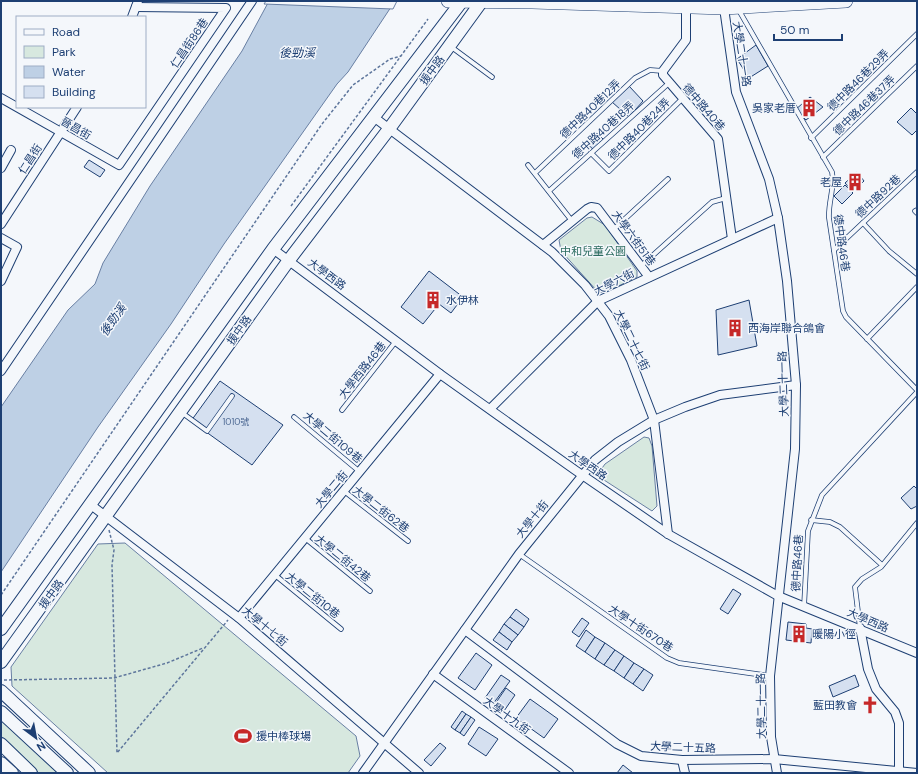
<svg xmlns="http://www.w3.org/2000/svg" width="918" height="774" font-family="'DM Sans','Noto Sans TC',sans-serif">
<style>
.green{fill:#d7e8df;stroke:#687fa3}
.water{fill:#bed0e5;stroke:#687fa3}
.pier{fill:#f4f7fb;stroke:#687fa3}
.building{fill:#d5e0f0;stroke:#1d3f73}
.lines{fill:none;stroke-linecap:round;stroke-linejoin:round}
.lane-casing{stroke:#1d3f73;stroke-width:5.5}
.street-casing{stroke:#1d3f73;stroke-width:10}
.secondary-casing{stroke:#1d3f73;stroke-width:14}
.primary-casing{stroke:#1d3f73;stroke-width:14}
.path{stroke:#5e769c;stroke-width:1.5;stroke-dasharray:3 2;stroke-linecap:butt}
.lane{stroke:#f4f7fb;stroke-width:4}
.street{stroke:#f4f7fb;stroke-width:8}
.secondary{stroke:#f4f7fb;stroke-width:12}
.primary{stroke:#f4f7fb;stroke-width:13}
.labels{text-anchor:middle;stroke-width:3;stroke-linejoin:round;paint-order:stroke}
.number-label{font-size:9px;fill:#4b6792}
.street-label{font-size:11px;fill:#1d3f73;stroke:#f4f7fb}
.poi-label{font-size:11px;fill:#1d3f73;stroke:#f4f7fb;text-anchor:start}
.park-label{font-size:11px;fill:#2c6c60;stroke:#f4f7fb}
.water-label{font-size:12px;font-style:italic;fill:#1d3f73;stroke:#f4f7fb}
</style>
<rect width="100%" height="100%" fill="#f4f7fb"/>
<!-- green -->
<g class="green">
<polygon points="592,217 605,225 637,271 637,277 604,293 598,292 561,251 559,240 587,218"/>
<polygon points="644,437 649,438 652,446 657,506 652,511 604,480 600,471 605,464"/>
<polygon points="125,543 356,736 360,756 348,773 108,773 12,686 11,667 98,544"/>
<polygon points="1,719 63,773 39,773 1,736"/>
</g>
<!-- water -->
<polygon class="water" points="269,1 395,1 348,72 337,84 224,244 171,324 98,427 1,572 1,407 68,310 95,284 103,263 150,186 242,51"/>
<!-- pier -->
<polygon class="pier" points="266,1 397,1 393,9 264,4"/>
<!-- building -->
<g class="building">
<polygon points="756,45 768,66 749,78 737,59"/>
<polygon points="629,86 643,101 629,117 612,102"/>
<polygon points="810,97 823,107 806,120 795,110"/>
<polygon points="911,108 917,114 917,130 912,135 897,122"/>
<polygon points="597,133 604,140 594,150 586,143"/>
<polygon points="89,160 105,170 100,177 84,167"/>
<polygon points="857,172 864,181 853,192 845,183"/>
<polygon points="845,185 853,193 842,204 834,196"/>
<polygon points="429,271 463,297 451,313 439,304 423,324 401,307"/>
<polygon points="749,300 757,346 718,355 716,310"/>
<polygon points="220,381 283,425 252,465 191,421"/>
<polygon points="914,486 917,489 917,506 911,509 901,498"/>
<polygon points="733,589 741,594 728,614 720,609"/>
<polygon points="516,609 529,619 524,627 510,617"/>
<polygon points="510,617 524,627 518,635 504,624"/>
<polygon points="582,618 589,623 579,637 572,632"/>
<polygon points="788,622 806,624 806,628 812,629 811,643 786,640"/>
<polygon points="504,624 518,635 512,642 499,632"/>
<polygon points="586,630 595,637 585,652 576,646"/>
<polygon points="499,632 512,642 507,650 493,640"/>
<polygon points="595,637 605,643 595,659 585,652"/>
<polygon points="605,643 615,650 604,665 595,659"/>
<polygon points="615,650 624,656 614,671 604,665"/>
<polygon points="476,653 492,665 475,690 458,678"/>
<polygon points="624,656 634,663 624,678 614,671"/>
<polygon points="634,663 644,669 633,684 624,678"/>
<polygon points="644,669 653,675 643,691 633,684"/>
<polygon points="501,675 510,681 493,704 485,698"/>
<polygon points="855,675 859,686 833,697 829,686"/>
<polygon points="506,688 515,695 504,711 495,704"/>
<polygon points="530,699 558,719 544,738 516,718"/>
<polygon points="462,711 466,714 455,730 451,727"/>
<polygon points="466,714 471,717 460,733 455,730"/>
<polygon points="471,717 475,720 464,736 460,733"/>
<polygon points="479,727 498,739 486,756 468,744"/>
<polygon points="440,743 446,748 431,766 424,760"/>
<polygon points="623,765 633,773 617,773"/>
</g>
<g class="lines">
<!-- lane casing -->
<g class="lane-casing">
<g id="lane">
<path d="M731 1 737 7 832 172C835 188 828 202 829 218L843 311 846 317 917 390"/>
<polyline points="450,46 492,77"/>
<polyline points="811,138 917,34"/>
<polyline points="591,153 609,171 683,98"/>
<polyline points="823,157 917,66"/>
<polyline points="528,165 572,221"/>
<polyline points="535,173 635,78 650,70 663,71"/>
<polyline points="549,191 669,83"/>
<polyline points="917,210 915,211 917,213"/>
<polyline points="863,223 889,251 917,274"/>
<polyline points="614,229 668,179"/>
<polyline points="834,250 917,172"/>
<polyline points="641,266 712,202 726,198"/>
<polyline points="867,339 917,287"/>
<polyline points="342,410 396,341"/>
<polyline points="181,412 207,431 232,396"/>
<polyline points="294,417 360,472"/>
<polyline points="344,491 408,541"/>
<polyline points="811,520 830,522 840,527 882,565"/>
<polyline points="305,538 370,591"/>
<polyline points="519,554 667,658 679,663 770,676"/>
<polyline points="275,575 341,629"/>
<polyline points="804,607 808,531 822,495 917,392"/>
<polyline points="860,628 855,587 862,579 881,567 917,523"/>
</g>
</g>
<!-- street casing -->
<g class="street-casing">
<g id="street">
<polyline points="723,1 736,92 769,179 778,218 787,281 796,385 795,449 770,676 771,737 777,773"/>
<polyline points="686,3 686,40 663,71 663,75 718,139 732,239"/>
<polyline points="132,17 138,1"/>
<polyline points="1,98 119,165 226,8 136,7"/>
<polyline points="375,118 552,252 585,285 609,316 631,360 654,420 668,534"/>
<polyline points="1,168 11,150"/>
<polyline points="1,224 77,107"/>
<polyline points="1,238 17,247 1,281"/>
<polyline points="543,245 587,209 591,207 597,208 649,277"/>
<polyline points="273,249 440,374 575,470 668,534 778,596 917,653"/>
<polyline points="1,371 252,1"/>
<polyline points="490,409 598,301 778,218"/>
<polyline points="91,505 239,618 419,773"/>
<polyline points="239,618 440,374"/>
<polyline points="860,628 868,669 876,689 895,712 899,723 899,770"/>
<polyline points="465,630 617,744 641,756 682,760 774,759 917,773"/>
<polyline points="433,674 569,773"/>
<polyline points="682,760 685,773"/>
<polyline points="363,773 519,554 595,460 618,442 654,420 685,407 720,395 796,385"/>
</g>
</g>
<!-- secondary casing -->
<g class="secondary-casing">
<g id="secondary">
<polyline points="1,629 273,249 462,1"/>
<polyline points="1,662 289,260 389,129 482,1"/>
<polyline points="1,691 89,773"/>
<polyline points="1,712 67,773"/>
<polyline points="1,744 31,773"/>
<polyline points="1,763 12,773"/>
</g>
</g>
<!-- primary casing -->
<g class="primary-casing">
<polyline id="primary" points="448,1 532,2 724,8 846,1"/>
</g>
<!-- path -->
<g class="path">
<polyline points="291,206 428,19"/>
<polyline points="109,530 114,550 112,565 117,753 228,620"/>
<polyline points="1,595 322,124 353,85 390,59 401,56"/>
<polyline points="4,680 114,678 167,663 203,648"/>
</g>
<!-- lane -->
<use href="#lane" class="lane"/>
<!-- street -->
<use href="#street" class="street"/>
<!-- secondary -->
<use href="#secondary" class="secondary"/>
<!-- primary -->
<use href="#primary" class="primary"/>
</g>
<!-- icons -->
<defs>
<g id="building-bare" transform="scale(1.38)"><path d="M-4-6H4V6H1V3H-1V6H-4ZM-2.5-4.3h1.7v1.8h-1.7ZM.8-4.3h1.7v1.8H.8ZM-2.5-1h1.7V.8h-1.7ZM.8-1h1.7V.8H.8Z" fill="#c62828" stroke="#f4f7fb" stroke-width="2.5" paint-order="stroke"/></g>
<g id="church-bare" transform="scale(1.38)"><path d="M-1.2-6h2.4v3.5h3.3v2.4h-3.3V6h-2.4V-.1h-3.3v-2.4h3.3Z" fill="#c62828" stroke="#f4f7fb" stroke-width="2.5" paint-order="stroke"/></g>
<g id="stadium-bare" transform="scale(1.38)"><path d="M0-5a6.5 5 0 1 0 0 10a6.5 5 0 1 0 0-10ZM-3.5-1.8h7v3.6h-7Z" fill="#c62828" stroke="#f4f7fb" stroke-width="2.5" paint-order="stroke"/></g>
</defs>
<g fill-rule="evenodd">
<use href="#building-bare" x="809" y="108"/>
<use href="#building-bare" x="855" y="182"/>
<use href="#building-bare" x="433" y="300"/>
<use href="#building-bare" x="735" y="328"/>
<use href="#building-bare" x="799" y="634"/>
<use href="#church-bare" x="870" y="705"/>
<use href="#stadium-bare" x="243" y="736"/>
</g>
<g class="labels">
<!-- number labels -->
<g class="number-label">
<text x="236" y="425">1010號</text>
</g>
<!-- street labels -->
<g class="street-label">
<text transform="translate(189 43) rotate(-56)" y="4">仁昌街86巷</text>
<text transform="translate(742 54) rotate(81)" y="4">大學二十一路</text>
<text transform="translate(432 70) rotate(-54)" y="4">援中路</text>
<text transform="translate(858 80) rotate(-45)" y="4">德中路46巷29弄</text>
<text transform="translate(864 105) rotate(-44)" y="4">德中路46巷37弄</text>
<text transform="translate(704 107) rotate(49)" y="4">德中路40巷</text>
<text transform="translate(590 109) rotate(-44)" y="4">德中路40巷12弄</text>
<text transform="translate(76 128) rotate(30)" y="4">晉昌街</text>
<text transform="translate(639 129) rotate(-45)" y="4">德中路40巷24弄</text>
<text transform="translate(603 130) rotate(-42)" y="4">德中路40巷18弄</text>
<text transform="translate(30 159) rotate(-57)" y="4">仁昌街</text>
<text transform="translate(878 196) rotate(-43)" y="4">德中路92巷</text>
<text transform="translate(634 238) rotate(54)" y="4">大學六街51巷</text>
<text transform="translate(842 243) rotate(82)" y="4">德中路46巷</text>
<text transform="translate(327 274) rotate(37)" y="4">大學西路</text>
<text transform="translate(614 282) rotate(-27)" y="4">大學六街</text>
<text transform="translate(239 330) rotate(-55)" y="4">援中路</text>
<text transform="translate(632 340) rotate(64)" y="4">大學二十七街</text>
<text transform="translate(362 370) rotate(-52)" y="4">大學西路46巷</text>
<text transform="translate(783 384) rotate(-92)" y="4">大學二十一路</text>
<text transform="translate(333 437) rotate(40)" y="4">大學二街109巷</text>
<text transform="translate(588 465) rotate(35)" y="4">大學西路</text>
<text transform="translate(331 489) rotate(-50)" y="4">大學二街</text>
<text transform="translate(381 509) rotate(38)" y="4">大學二街62巷</text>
<text transform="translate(532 519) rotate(-51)" y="4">大學十街</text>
<text transform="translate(343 558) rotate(39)" y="4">大學二街42巷</text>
<text transform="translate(797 563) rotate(-87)" y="4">德中路46巷</text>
<text transform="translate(51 594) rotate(-54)" y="4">援中路</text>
<text transform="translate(313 595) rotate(39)" y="4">大學二街10巷</text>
<text transform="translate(868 620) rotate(23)" y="4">大學西路</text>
<text transform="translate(265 626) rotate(40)" y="4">大學十七街</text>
<text transform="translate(641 628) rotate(34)" y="4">大學十街670巷</text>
<text transform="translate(761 706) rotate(-91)" y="4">大學二十一路</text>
<text transform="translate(507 715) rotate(36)" y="4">大學十九街</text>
<text transform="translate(683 747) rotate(2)" y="4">大學二十五路</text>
</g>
<!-- poi labels -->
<g class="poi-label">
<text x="796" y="112" text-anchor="end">吳家老厝</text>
<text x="842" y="186" text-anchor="end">老屋</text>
<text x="446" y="304">水伊林</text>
<text x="748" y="332">西海岸聯合鴿會</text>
<text x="812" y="638">暖陽小徑</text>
<text x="857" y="709" text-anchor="end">藍田教會</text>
<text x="256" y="740">援中棒球場</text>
</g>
<!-- park labels -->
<g class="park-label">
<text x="593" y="255">中和兒童公園</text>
</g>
<!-- water labels -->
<g class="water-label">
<text x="297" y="57">後勁溪</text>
<text transform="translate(113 320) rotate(-55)" y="4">後勁溪</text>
</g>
</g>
<!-- border -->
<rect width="918" height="774" fill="none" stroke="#1d3f73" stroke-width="4"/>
<!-- legend -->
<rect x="16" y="16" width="130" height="92" fill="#f4f7fb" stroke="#9eadc5"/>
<rect x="24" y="29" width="20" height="6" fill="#f4f7fb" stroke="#9eadc5"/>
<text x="52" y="36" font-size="12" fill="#1d3f73">Road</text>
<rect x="24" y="46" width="20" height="12" fill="#d7e8df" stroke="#9eadc5"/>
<text x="52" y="56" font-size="12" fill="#1d3f73">Park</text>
<rect x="24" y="66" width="20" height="12" fill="#bed0e5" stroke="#9eadc5"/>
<text x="52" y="76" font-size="12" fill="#1d3f73">Water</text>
<rect x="24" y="86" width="20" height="12" fill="#d5e0f0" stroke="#9eadc5"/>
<text x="52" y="96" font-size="12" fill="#1d3f73">Building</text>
<!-- north arrow -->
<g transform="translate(36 738) rotate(148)" stroke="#f4f7fb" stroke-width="3" paint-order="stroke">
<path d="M0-3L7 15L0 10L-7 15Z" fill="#1d3f73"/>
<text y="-6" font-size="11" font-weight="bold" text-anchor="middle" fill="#1d3f73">N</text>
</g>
<!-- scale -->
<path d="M774 34v6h68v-6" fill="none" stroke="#1d3f73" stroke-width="2"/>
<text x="780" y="34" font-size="12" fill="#1d3f73" stroke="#f4f7fb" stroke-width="3" paint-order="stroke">50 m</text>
</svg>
